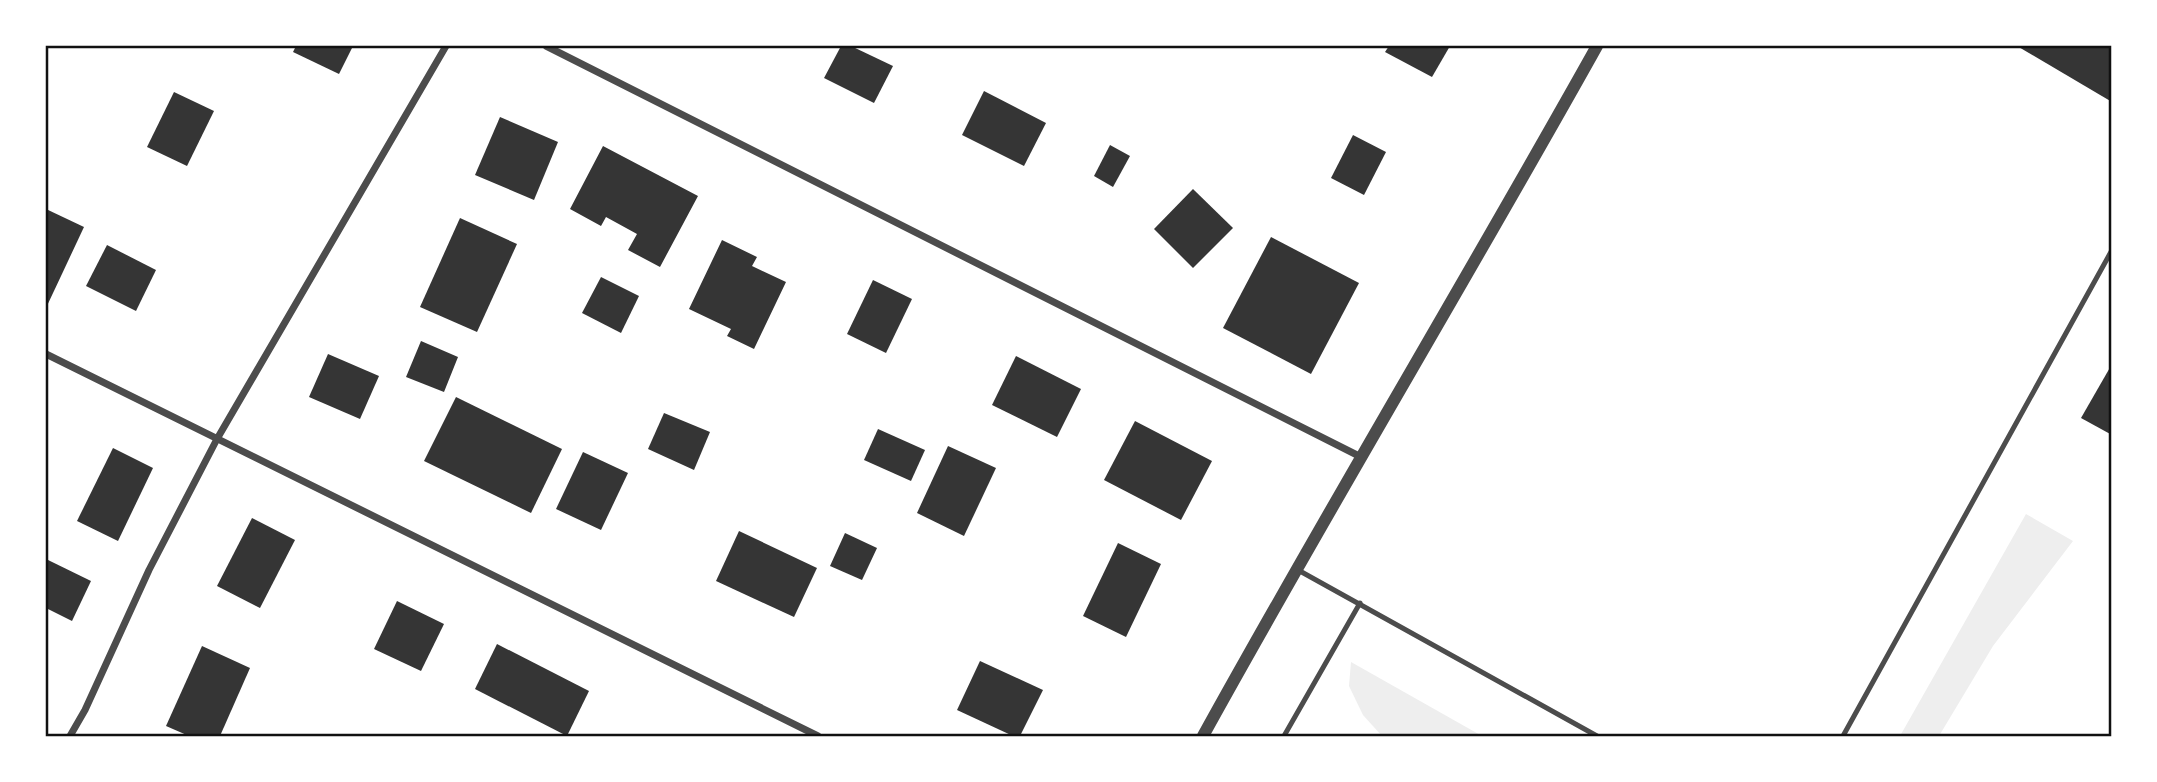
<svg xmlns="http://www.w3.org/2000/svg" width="2157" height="782" font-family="Inter,sans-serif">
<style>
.green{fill:#eee}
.building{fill:#353535}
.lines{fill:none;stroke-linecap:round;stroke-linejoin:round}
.service{stroke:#4c4c4c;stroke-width:5}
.minor{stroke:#4c4c4c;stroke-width:7}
.tertiary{stroke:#4c4c4c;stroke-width:12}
.neatline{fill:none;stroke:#111;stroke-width:2.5}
</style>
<rect width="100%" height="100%" fill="#fff"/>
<!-- green -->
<g class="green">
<polygon points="2026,514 2073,541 1993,646 1939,736 1900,736"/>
<polygon points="1351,662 1482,736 1382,736 1363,715 1349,686"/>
</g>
<!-- building -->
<g class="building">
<polygon points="296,46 353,46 339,74 293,52"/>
<polygon points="841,46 851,46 893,66 874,103 824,78"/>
<polygon points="1389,46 1450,46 1432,77 1385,52"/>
<polygon points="2017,46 2112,46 2112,102"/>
<polygon points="984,91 1046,123 1024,166 962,135"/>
<polygon points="174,92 214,111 187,166 147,147"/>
<polygon points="500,117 558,142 534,200 475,175"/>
<polygon points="1353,135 1386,152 1364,195 1331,178"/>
<polygon points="1110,145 1130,156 1113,187 1094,176"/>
<polygon points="603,146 698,196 660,267 628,250 637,234 606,217 601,226 570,209"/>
<polygon points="1193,189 1233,228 1193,268 1154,229"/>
<polygon points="46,209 84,227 46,308"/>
<polygon points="460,218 517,244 477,332 420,307"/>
<polygon points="1271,237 1359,283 1311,374 1223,328"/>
<polygon points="722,240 757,257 752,266 786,282 754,349 727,336 731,329 689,309"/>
<polygon points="107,245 156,270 136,311 86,286"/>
<polygon points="601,277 639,296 621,333 582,313"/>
<polygon points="873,280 912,299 886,353 847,334"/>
<polygon points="421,341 458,357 444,392 406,377"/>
<polygon points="328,354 379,376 360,419 309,397"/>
<polygon points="1016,356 1081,389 1057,437 992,405"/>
<polygon points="2112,364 2112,435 2081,418"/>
<polygon points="456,397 562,449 531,513 424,461"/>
<polygon points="664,413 710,432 694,470 648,449"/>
<polygon points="1135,421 1212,461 1181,520 1104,480"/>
<polygon points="878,429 925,450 911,481 864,460"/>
<polygon points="948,446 996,468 964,536 917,513"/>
<polygon points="113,448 153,468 118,541 77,521"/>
<polygon points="583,452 628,473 601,530 556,509"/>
<polygon points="252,518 295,540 260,608 217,586"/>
<polygon points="739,531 817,568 794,617 716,581"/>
<polygon points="845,533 877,548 862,580 830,566"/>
<polygon points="1118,543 1161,564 1126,637 1083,616"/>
<polygon points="46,559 91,581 72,621 46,608"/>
<polygon points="397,601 444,624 421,671 374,649"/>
<polygon points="497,644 589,691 567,736 475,689"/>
<polygon points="202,646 250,668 220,736 189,736 166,726"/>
<polygon points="980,661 1043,690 1020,736 1013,736 957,710"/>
</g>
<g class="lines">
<!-- service -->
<g class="service">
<polyline points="1298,570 1597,736"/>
<polyline points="1284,736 1360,603"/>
<polyline points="1843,736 2112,250"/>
</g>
<!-- minor -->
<g class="minor">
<polyline points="546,46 1361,457"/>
<polyline points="46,354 818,736"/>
<polyline points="70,736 85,710 149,570 217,439 446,46"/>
</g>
<!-- tertiary -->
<path class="tertiary" d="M1203 736C1331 504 1468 277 1597 46"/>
</g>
<!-- border -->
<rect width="2157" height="782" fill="none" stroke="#ffffff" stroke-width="94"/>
<rect x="47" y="47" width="2063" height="688" class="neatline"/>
</svg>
